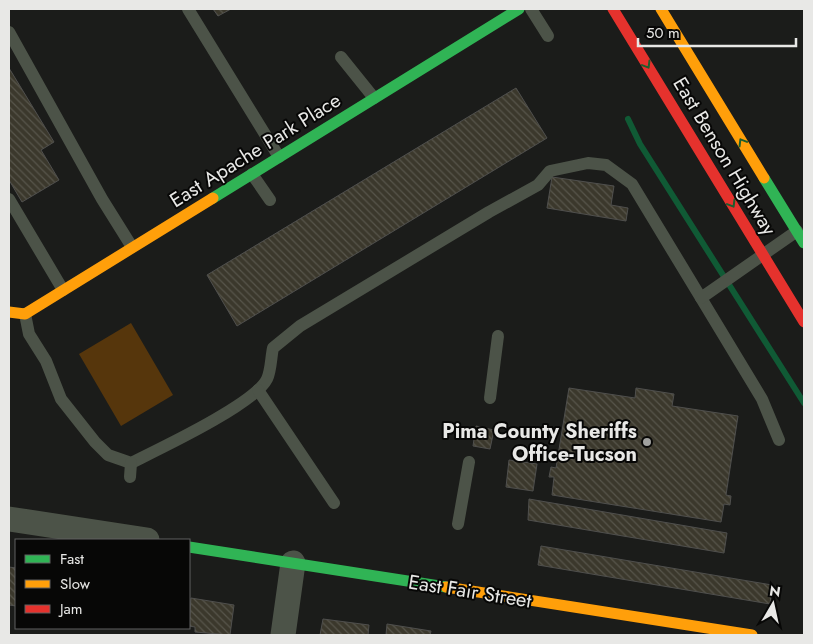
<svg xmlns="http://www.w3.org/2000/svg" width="813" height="644" font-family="Jost,sans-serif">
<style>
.park{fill:#56360c}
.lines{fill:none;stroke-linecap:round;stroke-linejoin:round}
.stream{stroke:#105a35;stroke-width:6}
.building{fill:url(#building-back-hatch);stroke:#4f4f4d}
.lane{stroke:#4c5348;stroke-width:12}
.street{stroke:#4c5348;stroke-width:25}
.fast{stroke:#30b455;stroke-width:11}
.slow{stroke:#ff9f0a;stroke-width:11}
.jam{stroke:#e5322d;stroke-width:11}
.oneway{stroke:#1c5e2e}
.poi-dot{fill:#a0a19f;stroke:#070706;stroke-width:2}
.labels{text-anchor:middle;stroke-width:4;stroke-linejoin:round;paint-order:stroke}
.street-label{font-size:20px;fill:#e8e8e6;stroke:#070706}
.poi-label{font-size:20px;font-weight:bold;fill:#e8e8e6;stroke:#070706;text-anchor:end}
</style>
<defs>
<pattern id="building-back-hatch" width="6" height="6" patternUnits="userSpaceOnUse" patternTransform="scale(1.25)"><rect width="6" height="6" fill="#3b382c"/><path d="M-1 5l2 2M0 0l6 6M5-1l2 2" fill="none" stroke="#57554b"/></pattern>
</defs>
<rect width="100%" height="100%" fill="#1b1c1a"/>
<!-- park -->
<polygon class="park" points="131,323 173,395 121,426 79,354"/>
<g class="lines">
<!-- stream -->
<polyline class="stream" points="628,119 640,144 804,403"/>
</g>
<!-- building -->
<g class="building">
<polygon points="213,9 231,9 218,16"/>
<polygon points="9,68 54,142 41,150 59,180 22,202 9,180"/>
<polygon points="516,88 547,138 237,326 207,275"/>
<polygon points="552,177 614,186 611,205 628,208 626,221 547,208"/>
<polygon points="569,388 635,398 636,388 674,394 672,406 738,416 726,495 731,496 730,505 724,504 721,522 552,495 554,477 549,477 551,467 556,468"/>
<polygon points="476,426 494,430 490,449 473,446"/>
<polygon points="509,460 537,464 533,491 506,487"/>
<polygon points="529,499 727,533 724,553 528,520"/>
<polygon points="541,546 772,585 770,604 538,565"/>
<polygon points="9,567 16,568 16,606 9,605"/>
<polygon points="191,598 234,605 230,635 195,632 195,627 189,626"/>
<polygon points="323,619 369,625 368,635 320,635"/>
<polygon points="387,624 431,631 430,635 386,635"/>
</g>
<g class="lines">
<!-- lane -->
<g class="lane">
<polyline points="188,9 279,157"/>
<polyline points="531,9 548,36"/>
<polyline points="9,32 102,199 132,247"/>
<polyline points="341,57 374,98"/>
<polyline points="252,174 270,200"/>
<polyline points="9,199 63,290"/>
<polyline points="701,298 762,399 779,440"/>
<path d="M25 314 29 334 46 361 61 399 95 442 108 455 131 463C159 449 255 404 267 379 271 371 271 357 273 348L300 326 489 212 538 185 550 171 588 163 606 165 632 184 701 298 797 231"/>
<polyline points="258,390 334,503"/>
<polyline points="490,398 498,336"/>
<polyline points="130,477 131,463"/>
<polyline points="458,524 469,462"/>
</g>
<!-- street -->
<g class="street">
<polyline points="9,519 147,540"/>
<polyline points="283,635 293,563"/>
</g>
<!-- fast -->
<g class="fast">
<polyline points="764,178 804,243"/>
<polyline points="213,198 519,9"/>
<polyline points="189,547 446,587"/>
</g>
<!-- slow -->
<g class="slow">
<polyline points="661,9 764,178"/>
<polyline points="9,312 25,314 213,198"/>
<polyline points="446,587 752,635"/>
</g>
<!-- jam -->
<polyline class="jam" points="613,9 804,322"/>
</g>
<!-- one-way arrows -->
<defs><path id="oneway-chevron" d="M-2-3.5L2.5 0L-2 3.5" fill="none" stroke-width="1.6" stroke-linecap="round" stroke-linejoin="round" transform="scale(1.25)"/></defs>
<g class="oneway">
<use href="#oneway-chevron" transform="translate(647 65) rotate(59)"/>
<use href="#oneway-chevron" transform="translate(742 142) rotate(-121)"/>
<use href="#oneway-chevron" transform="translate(732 204) rotate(59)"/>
</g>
<!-- markers -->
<circle class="poi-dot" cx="647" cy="442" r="5"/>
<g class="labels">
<!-- street labels -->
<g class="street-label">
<text transform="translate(255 150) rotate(-32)" y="7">East Apache Park Place</text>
<text transform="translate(725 156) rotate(59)" y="7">East Benson Highway</text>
<text transform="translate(470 591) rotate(9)" y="7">East Fair Street</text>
</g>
<!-- poi labels -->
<g class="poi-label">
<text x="637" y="438">Pima County Sheriffs<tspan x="637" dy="23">Office-Tucson</tspan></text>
</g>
</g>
<!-- border -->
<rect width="813" height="644" fill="none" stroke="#e8e8e6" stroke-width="20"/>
<!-- legend -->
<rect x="15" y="539" width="175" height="90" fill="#070706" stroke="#616160"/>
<rect x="25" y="555" width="25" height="8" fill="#30b455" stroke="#616160"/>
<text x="60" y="564" font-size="15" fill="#e8e8e6">Fast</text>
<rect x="25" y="580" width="25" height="8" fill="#ff9f0a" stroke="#616160"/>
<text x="60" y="589" font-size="15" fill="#e8e8e6">Slow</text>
<rect x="25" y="605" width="25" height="8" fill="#e5322d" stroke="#616160"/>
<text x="60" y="614" font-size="15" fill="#e8e8e6">Jam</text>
<!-- north arrow -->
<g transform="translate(773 604) rotate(9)" stroke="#070706" stroke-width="4" paint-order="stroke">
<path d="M0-4L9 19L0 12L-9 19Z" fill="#e8e8e6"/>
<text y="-8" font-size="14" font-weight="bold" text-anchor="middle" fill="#e8e8e6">N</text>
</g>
<!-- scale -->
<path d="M638 38v8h158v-8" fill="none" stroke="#e8e8e6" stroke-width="2.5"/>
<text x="646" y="38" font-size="15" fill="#e8e8e6" stroke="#070706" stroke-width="4" paint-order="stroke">50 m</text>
</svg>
